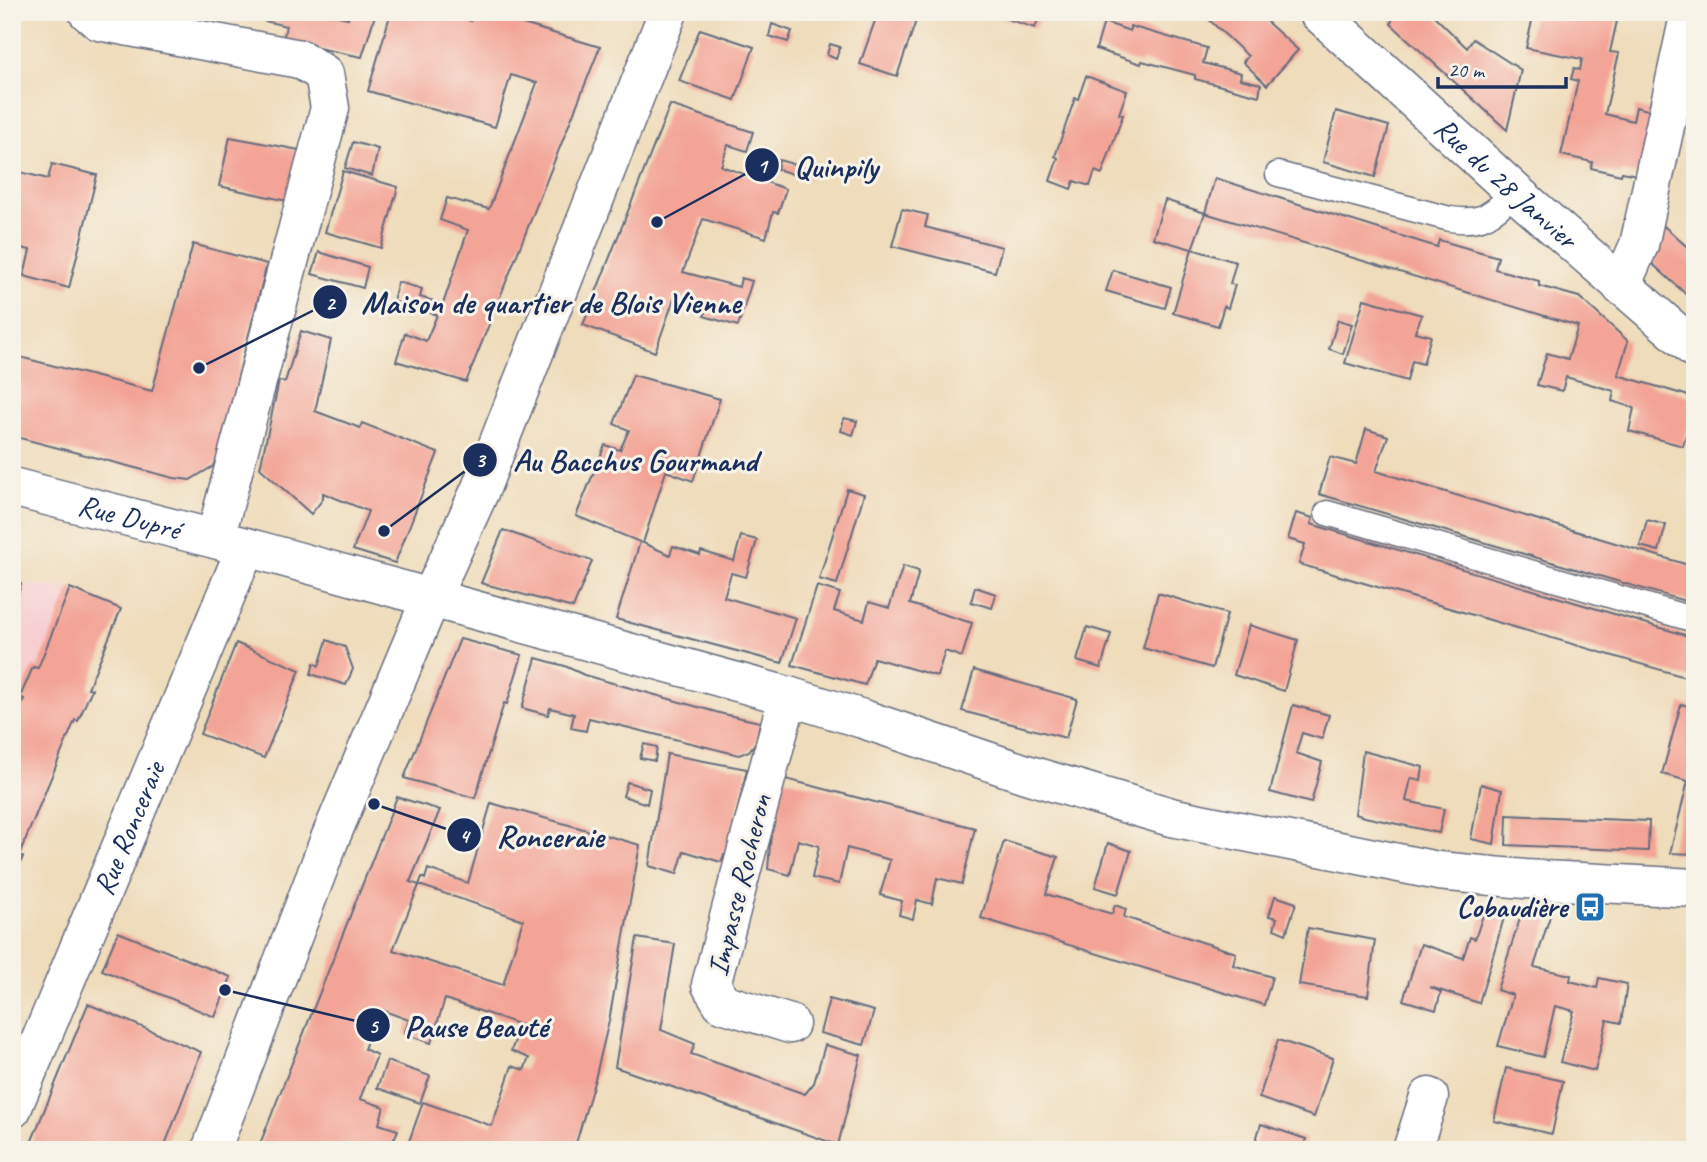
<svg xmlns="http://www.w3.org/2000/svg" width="1707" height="1162" font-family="Caveat,sans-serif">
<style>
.built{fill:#f7cfd3}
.building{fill:#f3a496}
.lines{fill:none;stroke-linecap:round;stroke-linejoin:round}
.lane-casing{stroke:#656c7f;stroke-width:27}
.street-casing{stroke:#656c7f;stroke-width:41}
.secondary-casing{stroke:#656c7f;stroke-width:41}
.lane{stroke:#fff;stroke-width:24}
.street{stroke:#fff;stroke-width:38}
.secondary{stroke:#fff;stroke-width:38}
.labels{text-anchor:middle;stroke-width:6;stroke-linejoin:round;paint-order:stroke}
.street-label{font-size:30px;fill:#1b2f5e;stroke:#f7f3e8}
.poi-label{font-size:30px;font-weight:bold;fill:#1b2f5e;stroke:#f7f3e8;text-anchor:end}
.leader{fill:none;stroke:#1b2f5e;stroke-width:2.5}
.callout-dot{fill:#1b2f5e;stroke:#f7f3e8;stroke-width:2.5}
.mark-label{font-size:21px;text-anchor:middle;font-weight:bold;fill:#fff}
.callout-label{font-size:32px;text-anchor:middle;font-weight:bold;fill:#1b2f5e;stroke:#f7f3e8;stroke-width:6;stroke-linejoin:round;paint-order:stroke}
</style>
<rect width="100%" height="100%" fill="#f7f3e8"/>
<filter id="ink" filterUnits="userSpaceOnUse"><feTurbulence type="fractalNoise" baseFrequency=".0143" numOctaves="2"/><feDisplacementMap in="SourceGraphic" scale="14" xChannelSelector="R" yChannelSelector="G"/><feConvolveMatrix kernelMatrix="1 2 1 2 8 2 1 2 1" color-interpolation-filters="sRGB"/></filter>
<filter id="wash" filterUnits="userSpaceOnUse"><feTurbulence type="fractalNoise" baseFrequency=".00686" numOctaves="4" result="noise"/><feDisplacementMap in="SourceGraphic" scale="28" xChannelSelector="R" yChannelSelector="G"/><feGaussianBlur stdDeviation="1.57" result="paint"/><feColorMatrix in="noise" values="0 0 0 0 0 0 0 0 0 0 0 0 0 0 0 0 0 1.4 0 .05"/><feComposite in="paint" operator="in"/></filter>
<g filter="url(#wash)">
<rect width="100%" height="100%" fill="#efdcbb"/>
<!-- built -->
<polygon class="built" points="12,581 21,584 70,588 121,609 88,687 92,689 78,721 74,721 19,855 23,857 12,880"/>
<g id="blocks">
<!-- building -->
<g class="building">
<polygon points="227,12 319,12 348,18 349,12 376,12 362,57 283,41 286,26"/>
<polygon points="391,12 464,12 468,20 471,21 474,12 483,12 600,47 466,382 396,361 405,333 426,341 437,315 393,301 398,282 422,289 420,297 443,304 468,230 440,220 447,198 489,209 537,83 511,75 495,127 368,91"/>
<polygon points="878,12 919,12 897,76 860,64"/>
<polygon points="1000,12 1041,12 1035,28 998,16"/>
<polygon points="1060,12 1082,12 1071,22"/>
<polygon points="1092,12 1107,12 1100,19"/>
<polygon points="1210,12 1256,12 1298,50 1267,85 1243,62 1248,56 1206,17"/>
<polygon points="1394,12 1430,12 1467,48 1473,39 1521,70 1507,130 1391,24"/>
<polygon points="1534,12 1619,12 1610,52 1619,53 1605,114 1633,121 1636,107 1659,113 1646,177 1622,172 1621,175 1591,168 1592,162 1561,155 1578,81 1571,79 1574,68 1580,70 1582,59 1526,48"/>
<polygon points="1104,22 1130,31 1130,26 1207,48 1203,63 1241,73 1240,79 1261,84 1259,96 1195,79 1195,75 1142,61 1141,64 1096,49"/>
<polygon points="772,24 792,31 788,42 769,36"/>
<polygon points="700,29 754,47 735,100 679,81"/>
<polygon points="830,44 840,47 836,59 827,55"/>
<polygon points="1086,76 1127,91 1119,114 1123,115 1102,174 1095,171 1090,186 1074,181 1071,189 1050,181 1058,158 1055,156 1075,98 1078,99"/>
<polygon points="670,105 753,132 747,151 728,145 721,166 786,189 778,213 773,212 766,238 703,219 683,272 739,287 741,278 752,281 738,326 704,316 708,305 675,296 655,352 583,325"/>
<polygon points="1336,111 1389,126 1375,177 1323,162"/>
<polygon points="230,137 305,151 292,202 219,186"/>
<polygon points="353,142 378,149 372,176 345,168"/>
<polygon points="779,160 803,167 801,172 810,174 808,179 777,169"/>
<polygon points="52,164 97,175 69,288 24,276 30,250 12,246 12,170 48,179"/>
<polygon points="343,171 398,187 381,248 325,232"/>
<polygon points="1215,178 1437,247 1439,240 1498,257 1495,269 1539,281 1539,286 1579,297 1628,341 1618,375 1692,397 1687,413 1692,414 1683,446 1629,431 1634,408 1612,401 1614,391 1566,377 1562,391 1537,385 1547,353 1568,359 1578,326 1205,213"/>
<polygon points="1165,200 1205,213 1192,249 1153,238"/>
<polygon points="902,209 928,215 925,227 1002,247 995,272 892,246"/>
<polygon points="1656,219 1695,254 1695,288 1688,296 1647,259"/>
<polygon points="193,244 267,264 216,462 212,467 190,480 174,478 12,436 12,355 152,391"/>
<polygon points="1192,249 1236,262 1230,284 1235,285 1228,308 1224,306 1218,326 1173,313"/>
<polygon points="319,252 368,267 363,288 312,274"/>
<polygon points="1113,270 1171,287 1165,308 1106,291"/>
<polygon points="1364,299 1422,315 1415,332 1431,336 1423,364 1412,361 1407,381 1345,363"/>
<polygon points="1338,320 1352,324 1343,354 1329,349"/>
<polygon points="301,331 331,340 315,411 360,428 362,423 438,453 395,563 353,550 368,511 323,493 323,499 311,514 260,468 279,381 285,382"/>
<polygon points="633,375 720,399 693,481 666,471 643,543 670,555 673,546 700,555 701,551 734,561 741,536 757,540 746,577 731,573 724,597 796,618 782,663 616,619 640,542 576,516 605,445 620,450 629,430 614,424"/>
<polygon points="844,418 857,421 853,435 841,431"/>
<polygon points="1366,429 1388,436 1376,471 1695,567 1695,604 1319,494 1330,457 1356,464"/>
<polygon points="847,489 864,494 837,584 819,579"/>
<polygon points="1296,513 1313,518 1311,524 1695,638 1695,680 1299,564 1305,544 1288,539"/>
<polygon points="1647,520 1666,525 1659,551 1640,546"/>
<polygon points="503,530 592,561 573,608 481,583"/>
<polygon points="903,566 919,571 910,604 972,623 962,657 945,651 937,676 874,658 865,685 792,665 817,586 840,593 834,611 864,620 869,602 889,608"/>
<polygon points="12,581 21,584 13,613 12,613"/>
<polygon points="975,587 996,594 992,608 971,602"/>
<polygon points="70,588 121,609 88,688 92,689 78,721 75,720 19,855 23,857 12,880 12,727 24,699 20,697 33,667 38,668"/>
<polygon points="1158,593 1227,614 1212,668 1143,648"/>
<polygon points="1249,625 1298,640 1284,691 1234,675"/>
<polygon points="1087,627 1111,634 1101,668 1077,661"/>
<polygon points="460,639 522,655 507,704 504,703 475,798 404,778"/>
<polygon points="327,640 345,647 353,669 346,685 311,674 314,663 319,666"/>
<polygon points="236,643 300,670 264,758 200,734"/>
<polygon points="536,658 565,666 584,675 723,714 760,722 756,742 749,751 739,755 589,718 586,731 571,728 574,714 550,708 548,715 522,708"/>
<polygon points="974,670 1077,699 1066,738 962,711"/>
<polygon points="1681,704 1695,708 1695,854 1670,853 1688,781 1662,774"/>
<polygon points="1293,705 1329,715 1322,739 1302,733 1296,753 1322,762 1311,803 1270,792"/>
<polygon points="644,744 657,747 655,761 640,758"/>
<polygon points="1363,751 1423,767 1421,780 1411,778 1406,801 1444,809 1439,833 1365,817 1355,814"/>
<polygon points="667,754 747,769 727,855 724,855 721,862 684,851 677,874 649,866"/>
<polygon points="782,778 975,828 962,884 937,878 932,904 917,900 913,919 899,915 902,901 880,895 890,860 847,848 839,884 812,878 819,846 798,840 790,875 768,869 772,822"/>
<polygon points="627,782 650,789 647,804 623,796"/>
<polygon points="1481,784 1502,790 1494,844 1471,839"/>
<polygon points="397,797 440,810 410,882 419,885 393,950 503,985 523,920 419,885 422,877 425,879 428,869 468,883 491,803 640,845 609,1021 595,1079 574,1150 406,1150 423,1102 492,1126 512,1066 524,1070 529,1058 511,1051 521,1025 445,999 431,1043 404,1034 409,1020 379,1009 364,1049 377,1055 360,1099 384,1107 379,1124 398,1130 391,1146 401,1150 274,1150 260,1144"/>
<polygon points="1507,815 1649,821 1648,851 1506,845"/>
<polygon points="1004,841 1058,857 1046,894 1112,914 1115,905 1126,909 1124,917 1236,953 1233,965 1272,977 1264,1005 981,918"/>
<polygon points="1108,843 1131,851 1118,894 1095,887"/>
<polygon points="1275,896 1296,903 1286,934 1274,929 1277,918 1269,916"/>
<polygon points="1485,909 1506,911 1479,1003 1430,987 1441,992 1436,1010 1403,1000 1421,944 1463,958 1470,937 1475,939"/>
<polygon points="1522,912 1551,913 1534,967 1571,975 1570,981 1597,988 1599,978 1627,984 1621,1023 1607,1020 1595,1071 1560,1062 1574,1011 1563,1008 1555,1006 1543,1057 1498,1046 1513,995 1497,990"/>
<polygon points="1308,928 1375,940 1368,996 1299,985"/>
<polygon points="118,932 231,977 215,1017 102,970"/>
<polygon points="637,938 675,944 661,1030 695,1044 691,1054 805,1094 814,1083 825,1045 861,1055 838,1145 615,1067"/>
<polygon points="829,999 874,1011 864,1045 820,1033"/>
<polygon points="88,1004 201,1052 163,1150 28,1150"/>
<polygon points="1278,1040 1333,1058 1314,1117 1259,1098"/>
<polygon points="387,1061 430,1076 420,1103 377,1088"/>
<polygon points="1506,1068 1563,1081 1552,1134 1494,1121"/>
<polygon points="1261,1124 1306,1139 1303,1150 1253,1150"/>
</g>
</g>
</g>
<g filter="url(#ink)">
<use href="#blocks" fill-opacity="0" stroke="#656c7f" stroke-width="2"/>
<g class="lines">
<!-- lane casing -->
<g class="lane-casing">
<g id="lane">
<path d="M1278 174 1450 219C1486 224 1489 214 1516 193"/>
<polyline points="1327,513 1695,620"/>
</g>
</g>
<!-- street casing -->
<g class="street-casing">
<g id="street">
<polyline points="88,12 99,21 300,59 324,74 330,108 215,539"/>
<path id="s1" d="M1318 12 1516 193 1695 349"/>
<polyline points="1621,286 1639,245 1690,12"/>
<path id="s2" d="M12 487 246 547 431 598 329 841 211 1150"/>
<polyline points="788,696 711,985 722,1003 790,1024"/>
<path id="s3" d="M12 1109 246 547"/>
<polyline points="1412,1150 1429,1097"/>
</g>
</g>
<!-- secondary casing -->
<g class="secondary-casing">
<polyline id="secondary" points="668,12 481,488 431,598 788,696 863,719 1026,774 1171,817 1438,871 1525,879 1695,888"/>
</g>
<!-- lane -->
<use href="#lane" class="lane"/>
<!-- street -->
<use href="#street" class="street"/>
<!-- secondary -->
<use href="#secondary" class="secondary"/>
</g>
</g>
<!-- icons -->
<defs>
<g id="bus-square" transform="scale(1.575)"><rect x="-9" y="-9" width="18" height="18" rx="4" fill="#1f6fb2" stroke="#f7f3e8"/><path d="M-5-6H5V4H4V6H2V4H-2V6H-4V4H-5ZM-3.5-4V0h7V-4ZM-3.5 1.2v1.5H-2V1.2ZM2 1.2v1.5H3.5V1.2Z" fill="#fff"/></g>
</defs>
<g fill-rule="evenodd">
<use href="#bus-square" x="1590" y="907"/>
</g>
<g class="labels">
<!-- street labels -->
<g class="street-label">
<text dy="10" stroke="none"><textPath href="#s1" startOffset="254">Rue du 28 Janvier</textPath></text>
<text dy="10" stroke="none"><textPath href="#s2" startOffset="121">Rue Dupré</textPath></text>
<text dy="10" stroke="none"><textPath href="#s3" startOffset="304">Rue Ronceraie</textPath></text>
<text transform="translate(739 885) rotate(-76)" y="10">Impasse Rocheron</text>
</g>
<!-- poi labels -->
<g class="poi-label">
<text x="1567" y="917">Cobaudière</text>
</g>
</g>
<!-- callouts -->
<path class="leader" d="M657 222L762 165M199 368L330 302M384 531L480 460M374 804L464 835M225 990L373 1025"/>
<g class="callout-dot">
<circle cx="657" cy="222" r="7"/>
<circle cx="199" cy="368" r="7"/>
<circle cx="384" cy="531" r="7"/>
<circle cx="374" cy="804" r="7"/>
<circle cx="225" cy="990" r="7"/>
<circle cx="762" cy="165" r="18"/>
<circle cx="330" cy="302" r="18"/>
<circle cx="480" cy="460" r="18"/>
<circle cx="464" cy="835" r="18"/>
<circle cx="373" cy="1025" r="18"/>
</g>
<g class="mark-label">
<text x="762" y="173">1</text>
<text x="330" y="310">2</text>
<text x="480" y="467">3</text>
<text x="464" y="843">4</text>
<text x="373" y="1033">5</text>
</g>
<g class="callout-label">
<text x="836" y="177">Quinpily</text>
<text x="551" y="313">Maison de quartier de Blois Vienne</text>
<text x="635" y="471">Au Bacchus Gourmand</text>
<text x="550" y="847">Ronceraie</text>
<text x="476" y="1037">Pause Beauté</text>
</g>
<!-- margin -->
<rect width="1707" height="1162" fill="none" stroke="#f7f3e8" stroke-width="42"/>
<!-- scale -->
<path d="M1438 77v10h128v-10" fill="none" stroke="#1b2f5e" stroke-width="3.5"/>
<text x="1448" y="77" font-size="21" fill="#1b2f5e" stroke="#f7f3e8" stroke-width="5" paint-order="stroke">20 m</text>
</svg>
